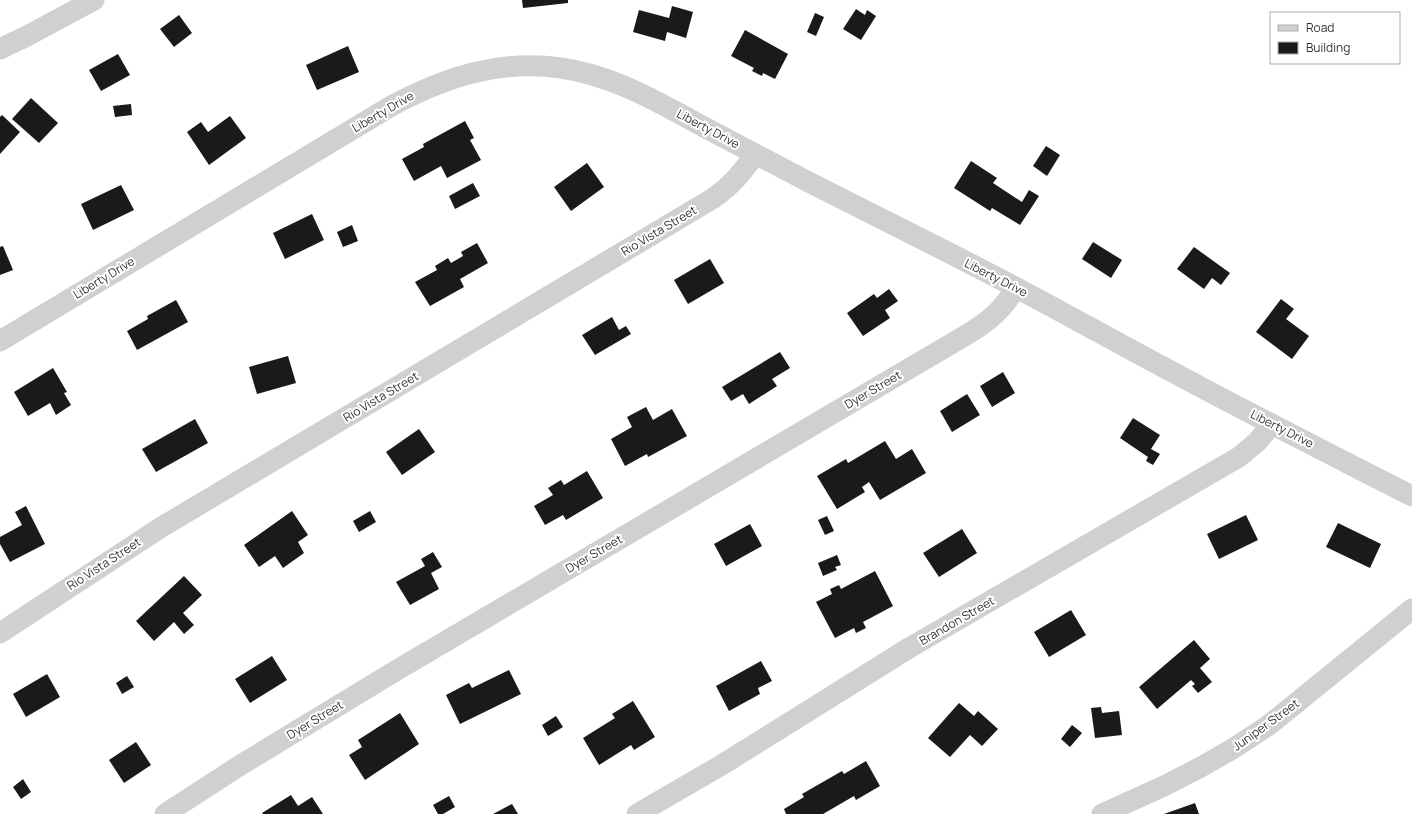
<svg xmlns="http://www.w3.org/2000/svg" width="1412" height="814" font-family="Manrope,sans-serif">
<style>
.building{fill:#1a1a1a}
.lines{fill:none;stroke-linecap:round;stroke-linejoin:round}
.minor{stroke:#d0d0d0;stroke-width:21}
.labels{text-anchor:middle;stroke-width:4;stroke-linejoin:round;paint-order:stroke}
.street-label{font-size:12px;fill:#333;stroke:#fff}
</style>
<rect width="100%" height="100%" fill="#fff"/>
<!-- building -->
<g class="building">
<polygon points="522,0 568,0 568,3 523,8"/>
<polygon points="672,6 693,12 686,38 667,32 665,41 633,32 639,10 669,18"/>
<polygon points="856,9 865,15 867,10 876,16 861,40 843,29"/>
<polygon points="815,13 824,17 816,36 807,32"/>
<polygon points="179,15 192,33 174,47 160,29"/>
<polygon points="745,30 788,54 775,79 763,73 762,76 752,71 754,68 731,56"/>
<polygon points="348,46 359,72 317,90 306,65"/>
<polygon points="118,54 130,75 101,91 89,70"/>
<polygon points="31,98 58,123 39,143 12,119"/>
<polygon points="131,104 132,115 115,117 113,106"/>
<polygon points="2,115 20,132 0,154 0,117"/>
<polygon points="230,116 246,138 209,165 187,132 201,122 208,132"/>
<polygon points="465,121 474,138 470,140 481,160 447,178 441,166 414,181 402,159 424,147 423,144"/>
<polygon points="1046,146 1060,155 1047,176 1033,166"/>
<polygon points="971,161 997,178 993,183 1022,202 1029,190 1039,196 1020,225 992,208 990,211 954,188"/>
<polygon points="587,163 604,187 571,211 554,187"/>
<polygon points="473,183 480,196 455,209 449,196"/>
<polygon points="121,185 134,210 93,230 81,204"/>
<polygon points="312,214 324,240 285,259 273,233"/>
<polygon points="352,225 358,241 343,247 337,232"/>
<polygon points="1093,242 1122,260 1111,278 1082,259"/>
<polygon points="477,243 488,263 460,279 464,287 430,306 415,282 437,270 435,266 448,258 451,263 463,256 461,252"/>
<polygon points="3,246 13,270 0,275 0,247"/>
<polygon points="1194,247 1230,273 1221,285 1212,278 1204,289 1177,269"/>
<polygon points="710,259 724,283 688,304 674,280"/>
<polygon points="889,289 898,301 885,310 890,318 863,336 847,313 874,294 877,298"/>
<polygon points="1281,299 1294,309 1286,319 1309,336 1292,359 1256,332"/>
<polygon points="176,300 188,322 137,350 127,331 148,319 147,316"/>
<polygon points="612,317 619,330 626,326 631,334 595,355 582,335"/>
<polygon points="780,352 790,368 772,379 777,386 749,404 743,394 731,401 722,387"/>
<polygon points="288,356 296,383 257,394 249,367"/>
<polygon points="53,368 67,392 64,393 71,405 56,415 50,403 28,416 14,392"/>
<polygon points="1003,372 1015,393 992,407 980,386"/>
<polygon points="967,394 980,415 952,432 940,411"/>
<polygon points="646,407 653,420 672,409 687,436 648,457 647,454 625,466 611,439 632,427 627,417"/>
<polygon points="1133,418 1160,435 1151,449 1160,454 1153,465 1146,461 1148,457 1120,438"/>
<polygon points="195,419 208,443 156,472 142,449"/>
<polygon points="419,429 435,452 402,475 386,452"/>
<polygon points="885,441 896,459 912,449 926,473 880,500 869,482 862,487 865,492 837,509 817,476 846,459 848,463"/>
<polygon points="587,471 603,498 566,520 563,515 545,525 534,506 553,495 548,488 561,480 564,485"/>
<polygon points="26,506 45,544 10,562 0,544 0,537 22,525 15,512"/>
<polygon points="292,511 308,535 298,542 304,553 283,568 275,556 259,567 244,545"/>
<polygon points="370,511 376,522 359,532 353,521"/>
<polygon points="1246,515 1258,540 1219,559 1207,534"/>
<polygon points="827,516 834,531 825,535 818,520"/>
<polygon points="1338,523 1381,544 1370,568 1326,547"/>
<polygon points="750,524 762,546 726,566 714,544"/>
<polygon points="962,529 977,553 939,577 923,553"/>
<polygon points="433,552 442,567 431,573 439,589 410,605 396,582 425,566 421,559"/>
<polygon points="837,555 841,565 835,567 837,570 823,576 818,563"/>
<polygon points="875,571 893,606 863,622 866,628 856,633 854,628 835,638 816,602 832,594 830,589 839,585 841,589"/>
<polygon points="184,576 202,595 183,613 194,625 184,634 174,622 154,641 136,621"/>
<polygon points="1071,610 1086,635 1049,657 1034,632"/>
<polygon points="1194,640 1210,659 1200,668 1212,682 1198,693 1192,686 1195,684 1191,680 1157,709 1139,687"/>
<polygon points="272,656 287,680 250,703 235,679"/>
<polygon points="761,661 772,681 758,688 760,694 729,711 716,686"/>
<polygon points="509,670 521,694 460,724 446,695 469,683 472,688"/>
<polygon points="47,674 60,697 26,717 13,694"/>
<polygon points="127,676 134,687 122,694 116,683"/>
<polygon points="633,701 655,737 634,750 631,745 599,765 583,738 615,718 612,714"/>
<polygon points="959,703 974,716 978,711 998,729 982,746 970,735 950,757 928,738"/>
<polygon points="1101,707 1102,713 1119,711 1122,735 1095,738 1091,708"/>
<polygon points="400,713 419,744 365,780 349,755 362,747 358,740"/>
<polygon points="556,716 563,727 548,736 542,725"/>
<polygon points="1072,725 1082,733 1070,747 1061,739"/>
<polygon points="136,742 151,765 124,783 109,760"/>
<polygon points="866,761 880,786 856,800 854,796 823,814 786,814 784,809 804,797 802,794 842,771 844,774"/>
<polygon points="23,779 31,792 21,799 13,787"/>
<polygon points="291,795 298,806 312,797 323,814 263,814 262,813"/>
<polygon points="449,796 455,807 443,814 438,814 433,805"/>
<polygon points="1195,803 1199,814 1164,814"/>
<polygon points="512,804 518,814 493,814"/>
</g>
<g class="lines">
<!-- minor -->
<g class="minor">
<polyline points="0,49 27,36 94,0"/>
<path d="M0 341 393 105C446 77 500 59 561 68 612 75 658 102 702 126 736 144 769 161 803 179 873 215 945 250 1015 287 1070 316 1125 347 1180 376 1256 417 1334 456 1412 496"/>
<path d="M0 633 160 528 712 199C731 186 742 173 755 154"/>
<path d="M165 814 239 766 397 670 973 331C994 317 1002 309 1016 288"/>
<polyline points="637,814 720,766 909,648 1239,457 1257,442 1272,424"/>
<polyline points="1102,814 1164,786 1201,767 1234,748 1269,725 1412,609"/>
</g>
</g>
<g class="labels">
<!-- street labels -->
<g class="street-label">
<text transform="translate(383 112) rotate(-30)" y="4">Liberty Drive</text>
<text transform="translate(708 129) rotate(28)" y="4">Liberty Drive</text>
<text transform="translate(659 231) rotate(-31)" y="4">Rio Vista Street</text>
<text transform="translate(104 278) rotate(-31)" y="4">Liberty Drive</text>
<text transform="translate(996 278) rotate(27)" y="4">Liberty Drive</text>
<text transform="translate(873 390) rotate(-30)" y="4">Dyer Street</text>
<text transform="translate(381 397) rotate(-31)" y="4">Rio Vista Street</text>
<text transform="translate(1282 429) rotate(27)" y="4">Liberty Drive</text>
<text transform="translate(594 554) rotate(-30)" y="4">Dyer Street</text>
<text transform="translate(104 564) rotate(-33)" y="4">Rio Vista Street</text>
<text transform="translate(957 621) rotate(-30)" y="4">Brandon Street</text>
<text transform="translate(315 720) rotate(-31)" y="4">Dyer Street</text>
<text transform="translate(1266 725) rotate(-36)" y="4">Juniper Street</text>
</g>
</g>
<!-- legend -->
<rect x="1270" y="12" width="130" height="52" fill="#ffffff" stroke="#adadad"/>
<rect x="1278" y="25" width="20" height="6" fill="#d0d0d0" stroke="#adadad"/>
<text x="1306" y="32" font-size="12" fill="#333333">Road</text>
<rect x="1278" y="42" width="20" height="12" fill="#1a1a1a" stroke="#adadad"/>
<text x="1306" y="52" font-size="12" fill="#333333">Building</text>
</svg>
